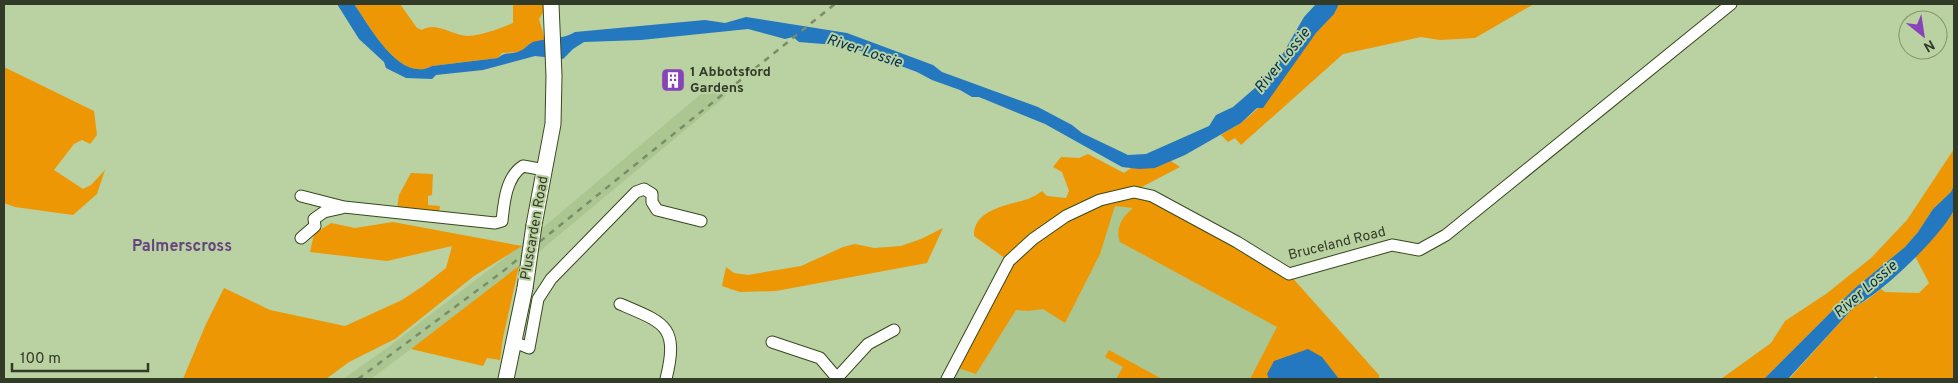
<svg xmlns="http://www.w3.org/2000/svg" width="1958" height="383" font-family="Overpass,sans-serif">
<rect width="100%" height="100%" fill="#bad1a1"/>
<path fill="#acc691" d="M 715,82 L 726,96 L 529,260 L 371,379 L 343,379 L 387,348 L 533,236 Z
M 1134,201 L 1375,379 L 947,379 L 1101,205 Z"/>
<path fill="#ee9704" d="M 354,4 L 400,4 L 417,28 L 422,30 C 437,21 452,36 468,36 C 483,35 499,29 513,23 L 513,4 L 548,4 L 539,19 L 545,40 L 531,43 L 519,52 L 502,53 L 498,58 L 432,66 C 400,84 369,25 354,4 Z
M 1339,4 L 1534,4 L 1475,38 L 1440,40 L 1421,37 L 1343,54 L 1241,145 L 1235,138 L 1228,142 L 1221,135 C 1227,131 1235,127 1241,123 C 1272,100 1292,64 1315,34 C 1324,24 1333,16 1339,4 Z
M 4,67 L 94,111 L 97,135 L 90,144 L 82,140 L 74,144 L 54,170 L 83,189 L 91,185 L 105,170 L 97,194 L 73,215 L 15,207 L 4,203 Z
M 1954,149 L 1954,185 L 1951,192 L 1933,209 L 1918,232 L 1905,247 L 1854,289 L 1764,379 L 1721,379 L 1771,343 L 1785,321 L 1826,294 L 1871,258 L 1907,220 Z
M 1088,154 L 1124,173 L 1131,168 L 1155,168 L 1171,161 L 1180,167 L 1134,191 L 1289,274 L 1379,375 L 1379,379 L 1250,379 L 1277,327 L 1120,242 C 1115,228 1122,217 1133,208 L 1115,206 L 1100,254 L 1065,323 L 1043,309 L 1028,311 L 1016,310 L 976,374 L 958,368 L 1009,261 L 974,236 C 973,209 1009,205 1028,199 C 1033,197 1038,194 1042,191 L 1047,196 L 1066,198 L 1069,191 L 1062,172 L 1053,167 L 1061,157 L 1079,158 Z
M 411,173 L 433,174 L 432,195 L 428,196 L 428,205 L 440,206 L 439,214 L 397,209 L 399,195 Z
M 1954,211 L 1954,379 L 1878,379 L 1876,376 L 1873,379 L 1789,379 L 1854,307 L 1867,300 L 1881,289 L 1885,292 L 1919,293 L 1929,283 L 1915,256 L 1937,233 Z
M 393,222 L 522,246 L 474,276 L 395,339 L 349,362 L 326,379 L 183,379 L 206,324 L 224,288 L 270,310 L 345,326 L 402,300 L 423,286 L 446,268 L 452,246 L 387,261 L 310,252 L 314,234 L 331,223 L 355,228 Z
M 943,228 L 927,263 L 776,291 L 740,292 L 722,286 L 726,267 L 734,273 L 748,275 L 801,266 L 843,247 L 855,244 L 874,248 L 901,246 L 921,239 Z
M 519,266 L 503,338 L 500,360 L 487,358 L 483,366 L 411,349 Z
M 1109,350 L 1162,379 L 1116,379 L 1123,367 L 1105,357 Z"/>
<path fill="#2378bf" d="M 337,4 L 354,4 C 369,25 400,84 432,66 L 498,58 C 505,51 512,55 520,51 C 525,49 528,44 533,42 C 546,38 565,39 575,32 L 705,20 L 725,23 L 746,17 L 847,33 L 933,65 L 942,72 L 1038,107 L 1072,125 L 1082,133 L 1128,155 L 1146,154 L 1209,126 L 1216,115 L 1233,107 L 1263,81 L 1278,62 L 1304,17 L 1316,4 L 1339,4 L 1334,14 L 1316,33 L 1263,108 L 1257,108 L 1241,123 L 1185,155 L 1155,168 L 1139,169 L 1122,167 L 1045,124 L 979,97 L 972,97 L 960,90 L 932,80 L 917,72 L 847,46 L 799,42 L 793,37 L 785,39 L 748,29 L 641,40 L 584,42 L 573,49 L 563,59 L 535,56 L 483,70 L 436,75 L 432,79 L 406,78 L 386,68 L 384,62 L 359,39 Z
M 1954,185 C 1954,193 1957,206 1953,212 C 1938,239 1882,293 1854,307 L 1788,379 L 1764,379 L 1854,289 L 1905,247 L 1918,232 L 1933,209 L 1951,192 Z
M 1308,349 L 1322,357 L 1339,379 L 1269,379 L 1267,374 L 1274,361 Z"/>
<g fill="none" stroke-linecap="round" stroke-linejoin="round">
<defs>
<path id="street" d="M 301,196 L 344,207 L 495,223 L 502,221 C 504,202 506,177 523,166 L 545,170
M 301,238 L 315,226 L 314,219 L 324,212 L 342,208
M 620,304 C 665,323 679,326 666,379
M 514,342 L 529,348 L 538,299 L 551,279 L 636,192 L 644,189 L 652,194 L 652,202 L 657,210 L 701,221
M 772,342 L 820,358 L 837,378
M 836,379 L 868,344 L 894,330
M 947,379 L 1009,261 L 1033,239 L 1066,216 L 1100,200 L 1134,192 L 1152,196 L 1237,242 L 1289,274 L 1392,245 L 1419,250 L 1446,235 L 1731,4"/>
<path id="secondary" d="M 534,225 L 553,124 L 554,76 L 551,4
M 506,379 L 525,288"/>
</defs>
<use href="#street" stroke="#374a1f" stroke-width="13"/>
<use href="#secondary" stroke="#374a1f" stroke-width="17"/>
<use href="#street" stroke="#fff" stroke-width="11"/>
<use href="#secondary" stroke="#fff" stroke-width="15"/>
<path stroke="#7b8c69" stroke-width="2.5" stroke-dasharray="6 6" stroke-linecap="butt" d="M 358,379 L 502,272 L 835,4"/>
<defs>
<path id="secondary-bridge" d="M 525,288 L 534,225"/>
</defs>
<use href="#secondary-bridge" stroke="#374a1f" stroke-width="17" stroke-linecap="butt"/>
<use href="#secondary-bridge" stroke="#fff" stroke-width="15"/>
</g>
<defs>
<symbol id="building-square" viewBox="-11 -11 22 22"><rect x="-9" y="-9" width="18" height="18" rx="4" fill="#8743b7" stroke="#bad1a1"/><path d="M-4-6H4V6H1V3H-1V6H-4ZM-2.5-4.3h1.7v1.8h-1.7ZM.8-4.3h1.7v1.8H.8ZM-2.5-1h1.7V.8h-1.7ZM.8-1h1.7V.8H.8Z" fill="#fff"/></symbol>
</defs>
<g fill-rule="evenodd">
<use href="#building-square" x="659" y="66" width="28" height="28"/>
</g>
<g text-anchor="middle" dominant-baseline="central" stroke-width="4" stroke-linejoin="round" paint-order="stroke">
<g font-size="14" font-weight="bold" fill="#323b27" stroke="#bad1a1" text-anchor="start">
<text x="690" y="72">1 Abbotsford<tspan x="690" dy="16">Gardens</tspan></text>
</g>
<g font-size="14" fill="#323b27" stroke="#bad1a1">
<text transform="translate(535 228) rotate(-80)">Pluscarden Road</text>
<text transform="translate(1337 244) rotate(-14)">Bruceland Road</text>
</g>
<g font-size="15" font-style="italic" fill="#012e52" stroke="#bad1a1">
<text transform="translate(864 52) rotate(18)">River Lossie</text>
<text transform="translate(1283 61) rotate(-51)">River Lossie</text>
<text transform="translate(1866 290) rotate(-41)">River Lossie</text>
</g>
<g font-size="16" font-weight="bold" fill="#64437e" stroke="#bad1a1">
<text x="182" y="247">Palmerscross</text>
</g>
</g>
<rect width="1958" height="383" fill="none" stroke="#323b27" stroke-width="10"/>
<g transform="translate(1923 35) rotate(150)"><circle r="24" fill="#bad1a1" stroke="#849570"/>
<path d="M0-4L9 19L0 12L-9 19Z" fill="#8743b7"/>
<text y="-8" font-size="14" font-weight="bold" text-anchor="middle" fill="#323b27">N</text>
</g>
<path d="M12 363v8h136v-8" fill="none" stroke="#323b27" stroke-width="2.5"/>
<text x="20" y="363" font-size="15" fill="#323b27" stroke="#bad1a1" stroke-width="4" paint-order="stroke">100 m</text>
</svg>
